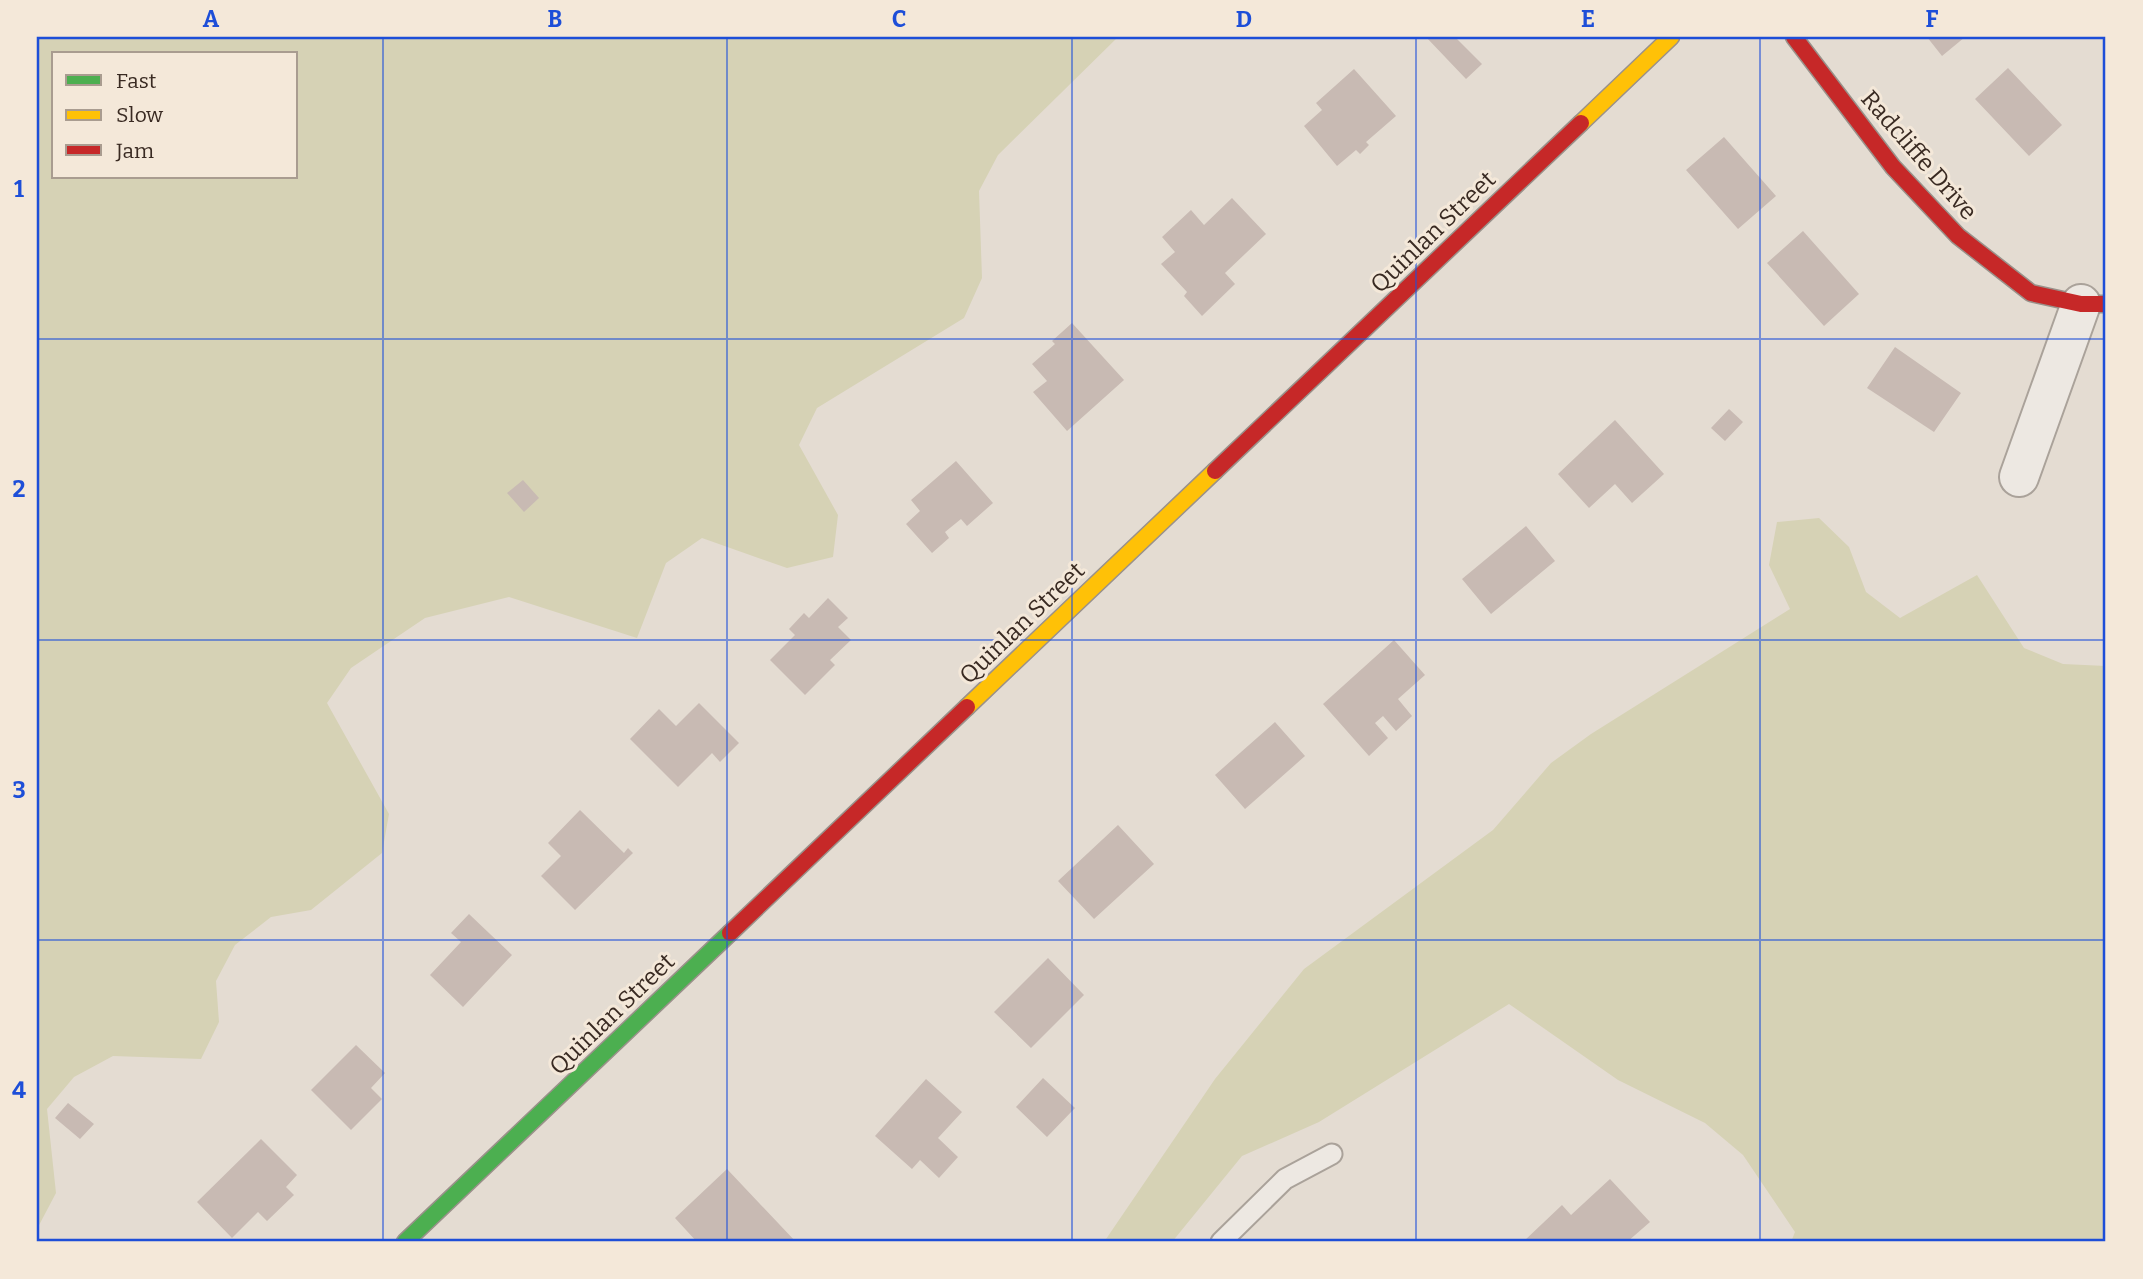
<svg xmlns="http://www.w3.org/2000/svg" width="2143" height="1279" font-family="Bitter,serif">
<rect width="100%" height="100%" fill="#e4dcd2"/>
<path fill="#d6d2b5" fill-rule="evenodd" d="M 37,37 L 1118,37 L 998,155 L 979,191 L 982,278 L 964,318 L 817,408 L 799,445 L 838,515 L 833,557 L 787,568 L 702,538 L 666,563 L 637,638 L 509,597 L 425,618 L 351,668 L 327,703 L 389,814 L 382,853 L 311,910 L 271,917 L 235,945 L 216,981 L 219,1022 L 201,1059 L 113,1056 L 74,1077 L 47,1109 L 56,1193 L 37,1229 ZM 54,54 L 296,54 L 296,177 L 54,177 Z
M 1819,518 L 1849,547 L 1866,592 L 1900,618 L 1977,575 L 2024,648 L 2063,664 L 2106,666 L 2106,1242 L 1791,1242 L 1795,1232 L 1743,1155 L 1705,1123 L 1618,1080 L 1509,1004 L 1319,1122 L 1242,1156 L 1172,1242 L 1104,1242 L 1215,1079 L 1304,969 L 1493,830 L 1551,763 L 1591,734 L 1790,609 L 1769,565 L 1777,522 Z"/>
<path fill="#c8bab3" d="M 1426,37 L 1455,37 L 1482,64 L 1466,79 Z
M 1927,37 L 1965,37 L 1942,56 Z
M 2008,68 L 2062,125 L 2029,156 L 1975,99 Z
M 1354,69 L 1396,116 L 1366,142 L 1369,145 L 1360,154 L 1356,150 L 1337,166 L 1304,126 L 1322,110 L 1316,103 Z
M 1724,137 L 1776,196 L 1738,229 L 1686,170 Z
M 1232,198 L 1266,234 L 1225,273 L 1235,284 L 1202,316 L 1184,296 L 1187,292 L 1161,264 L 1175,252 L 1162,237 L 1191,210 L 1204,225 Z
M 1803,231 L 1859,294 L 1824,326 L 1767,263 Z
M 1072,323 L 1124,380 L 1067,431 L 1033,392 L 1047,381 L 1032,364 L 1055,344 L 1052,341 Z
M 1895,347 L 1961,393 L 1934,432 L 1867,388 Z
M 1729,409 L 1743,422 L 1725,441 L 1711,428 Z
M 1615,420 L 1664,474 L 1632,503 L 1615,484 L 1589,508 L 1558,474 Z
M 956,461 L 993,503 L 967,526 L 961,519 L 945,532 L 949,538 L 932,553 L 906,524 L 920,511 L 911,500 Z
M 523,480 L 539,498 L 524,512 L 507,493 Z
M 1526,526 L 1555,561 L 1491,614 L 1462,579 Z
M 828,598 L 848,618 L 838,627 L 851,640 L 830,660 L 835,665 L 805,695 L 770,660 L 795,635 L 789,629 L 804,613 L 809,618 Z
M 1394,640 L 1425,675 L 1398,699 L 1412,716 L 1396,731 L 1383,716 L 1375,723 L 1388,738 L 1369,756 L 1323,704 Z
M 699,703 L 739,743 L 720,762 L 712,753 L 678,787 L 630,739 L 659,709 L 676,726 Z
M 1275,722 L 1305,756 L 1245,809 L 1215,775 Z
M 580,810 L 624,853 L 628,848 L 633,853 L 575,910 L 541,876 L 561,856 L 548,843 Z
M 1118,825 L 1154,864 L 1094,919 L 1058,881 Z
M 469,914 L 512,955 L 463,1007 L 430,975 L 461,942 L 451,933 Z
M 1048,958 L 1084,995 L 1031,1048 L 994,1012 Z
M 356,1045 L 385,1073 L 371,1088 L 382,1099 L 351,1130 L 311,1090 Z
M 1043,1078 L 1075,1108 L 1047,1137 L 1016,1107 Z
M 926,1079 L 962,1112 L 938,1138 L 958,1157 L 939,1178 L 920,1160 L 912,1169 L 875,1136 Z
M 68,1103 L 94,1124 L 80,1139 L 55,1118 Z
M 261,1139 L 297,1175 L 286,1187 L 294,1195 L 267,1221 L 258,1212 L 232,1238 L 197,1202 Z
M 727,1169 L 796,1242 L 735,1242 L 733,1240 L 730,1242 L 725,1240 L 723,1242 L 697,1242 L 675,1218 Z
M 1610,1179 L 1650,1222 L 1627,1242 L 1523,1242 L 1562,1205 L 1571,1215 Z"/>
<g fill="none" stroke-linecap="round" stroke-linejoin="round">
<defs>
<path id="lane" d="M 1221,1242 L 1285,1179 L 1332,1154"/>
<path id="street" d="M 2019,477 L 2081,304"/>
<path id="fast" d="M 405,1242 L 730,933"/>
<path id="slow" d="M 1581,123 L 1671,37
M 967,707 L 1215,471"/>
<path id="jam" d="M 1794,37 L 1893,167 L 1958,236 L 2031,293 L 2081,304 L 2106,304
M 1215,471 L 1581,123
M 730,933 L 967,707"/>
</defs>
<use href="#lane" stroke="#aaa29a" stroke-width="23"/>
<use href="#street" stroke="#aaa29a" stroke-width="42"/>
<use href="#fast" stroke="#9a918a" stroke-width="19"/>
<use href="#slow" stroke="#9a918a" stroke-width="19"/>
<use href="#jam" stroke="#9a918a" stroke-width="19"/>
<use href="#lane" stroke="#ede8e2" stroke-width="19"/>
<use href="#street" stroke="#ede8e2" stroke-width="38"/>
<use href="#fast" stroke="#4caf50" stroke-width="16"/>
<use href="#slow" stroke="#ffc107" stroke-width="16"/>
<use href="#jam" stroke="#c62828" stroke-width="16"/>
</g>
<path fill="none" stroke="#1d4ed8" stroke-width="2" stroke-opacity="0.55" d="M 383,37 L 383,1242M 727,37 L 727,1242M 1072,37 L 1072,1242M 1416,37 L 1416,1242M 1760,37 L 1760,1242M 37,339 L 2106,339M 37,640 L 2106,640M 37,940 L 2106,940"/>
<g text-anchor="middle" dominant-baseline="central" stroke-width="6" stroke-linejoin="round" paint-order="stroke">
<g font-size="24" fill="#392a22" stroke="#f4e8d9">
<text transform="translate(1919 155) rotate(49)">Radcliffe Drive</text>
<text transform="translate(1433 232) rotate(-44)">Quinlan Street</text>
<text transform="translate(1022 623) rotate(-44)">Quinlan Street</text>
<text transform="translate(612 1014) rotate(-44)">Quinlan Street</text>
</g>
</g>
<rect width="2143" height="1279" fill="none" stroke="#f4e8d9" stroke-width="77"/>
<rect x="52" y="52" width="245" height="126" fill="#f4e8d9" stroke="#a99c90" stroke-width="2"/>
<rect x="66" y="75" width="35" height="10" fill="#4caf50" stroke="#a99c90" stroke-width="2"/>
<text x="116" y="88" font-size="21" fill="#392a22">Fast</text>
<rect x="66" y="110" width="35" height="10" fill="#ffc107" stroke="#a99c90" stroke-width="2"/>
<text x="116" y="122" font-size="21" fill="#392a22">Slow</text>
<rect x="66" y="145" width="35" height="10" fill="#c62828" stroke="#a99c90" stroke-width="2"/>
<text x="116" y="158" font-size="21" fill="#392a22">Jam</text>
<rect x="38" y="38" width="2066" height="1202" fill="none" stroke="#1d4ed8" stroke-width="2.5"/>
<g font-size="23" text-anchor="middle" font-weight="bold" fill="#1d4ed8">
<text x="211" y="27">A</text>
<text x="555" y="27">B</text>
<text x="899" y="27">C</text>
<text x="1244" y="27">D</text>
<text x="1588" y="27">E</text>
<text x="1932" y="27">F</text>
<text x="19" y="197">1</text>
<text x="19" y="497">2</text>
<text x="19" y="798">3</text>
<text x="19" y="1098">4</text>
</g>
</svg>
